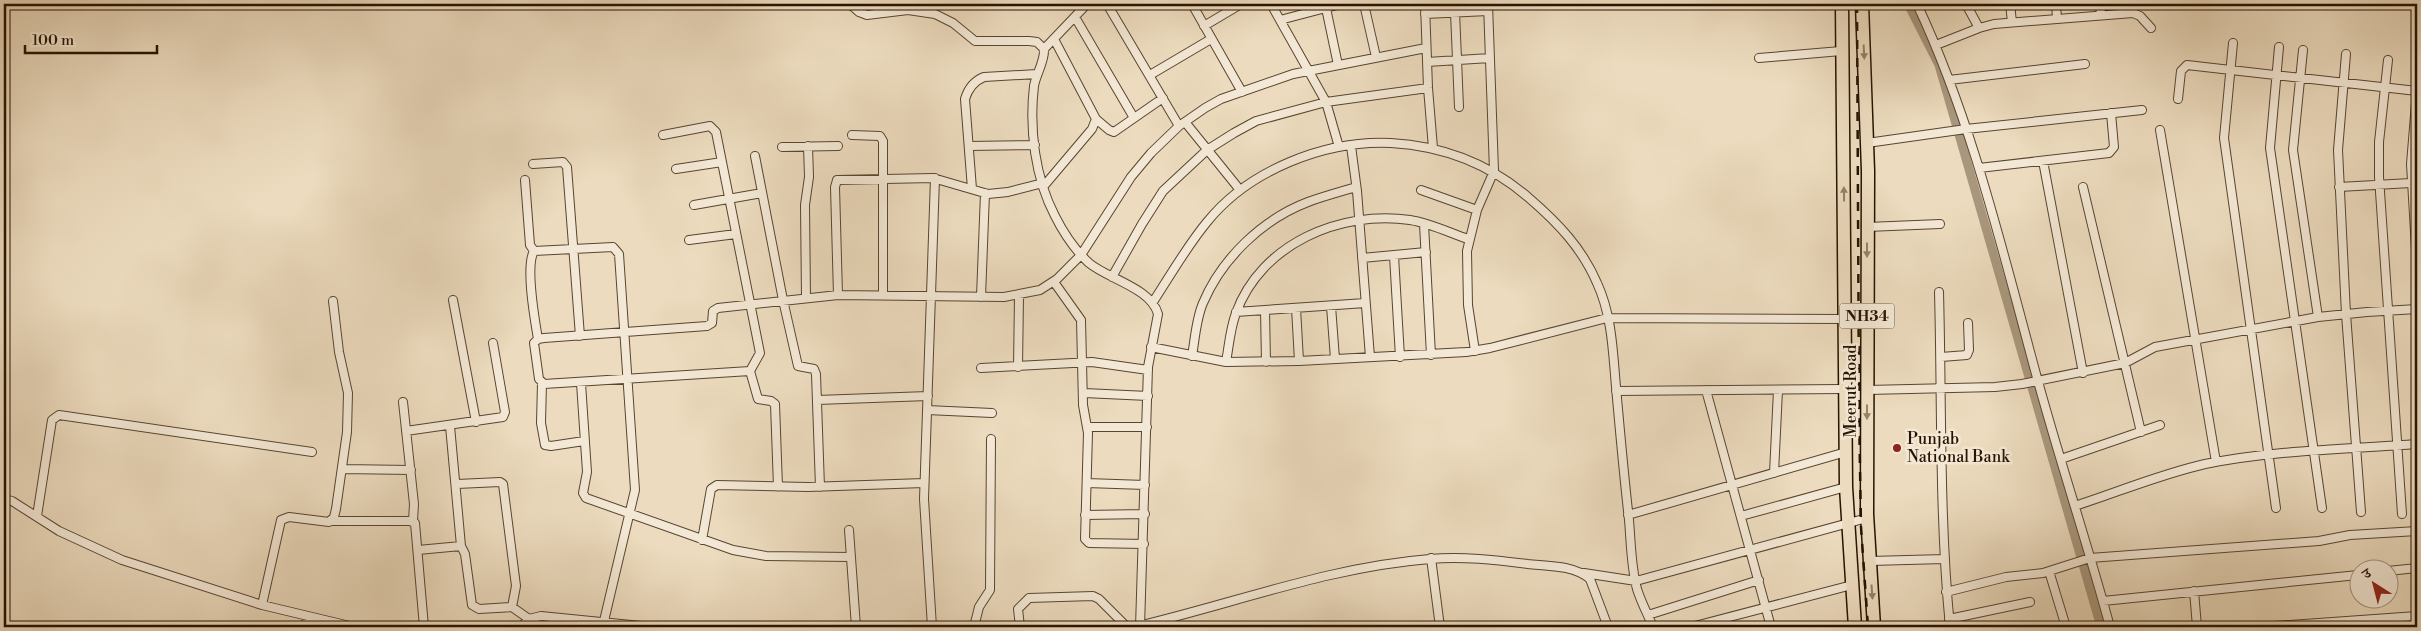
<svg xmlns="http://www.w3.org/2000/svg" width="2421" height="631" font-family="'Libre Bodoni','Noto Serif Devanagari',serif">
<rect width="100%" height="100%" fill="#ecdbbe"/>
<filter id="stains"><feTurbulence type="fractalNoise" baseFrequency=".004" numOctaves="4"/><feColorMatrix values="0 0 0 0 .2 0 0 0 0 .09 0 0 0 0 .02 0 0 0 .5 -.17"/></filter>
<radialGradient id="worn" r=".72"><stop offset=".6" stop-color="#630" stop-opacity="0"/><stop offset="1" stop-color="#630" stop-opacity=".3"/></radialGradient>
<g fill="none" stroke-linecap="round" stroke-linejoin="round">
<path stroke="#a9977d" stroke-width="9" d="M 1908,4 L 1939,65 L 2101,627"/>
<defs>
<path id="minor" d="M 850,4 L 859,12 L 867,15 L 908,10 L 935,14 L 953,23 L 975,41 L 1029,41 L 1037,42 L 1044,49 C 1045,61 1036,74 1034,86 C 1029,129 1035,178 1055,216 C 1063,232 1076,251 1089,263 C 1108,279 1151,288 1158,314 L 1148,367 L 1140,627
M 1107,4 L 1179,126
M 1192,4 L 1242,92
M 1271,4 L 1326,102 L 1339,147
M 1364,4 L 1376,57
M 1425,4 L 1428,88 L 1433,148
M 1917,4 C 1972,121 2002,249 2036,374 C 2059,459 2087,542 2110,627
M 1966,4 L 1979,28
M 2010,4 L 2012,22
M 2056,4 L 2057,19
M 2100,4 L 2101,15
M 1326,8 L 1338,65
M 1455,12 L 1459,107
M 1425,14 L 1488,11
M 1075,17 L 1134,118
M 1280,20 L 1341,4
M 1204,26 L 1241,4
M 2233,43 L 2224,138 L 2276,508
M 1936,45 L 1979,28 L 1994,24 L 2133,13 L 2140,16 L 2151,28
M 2279,47 L 2270,148 L 2322,508
M 1044,49 L 1087,4
M 2303,50 L 2293,150 L 2318,317
M 2346,54 L 2338,150 L 2346,314 L 2361,512
M 1759,58 L 1841,51
M 2388,60 L 2379,142 L 2379,177 L 2402,514
M 1427,62 L 1490,58
M 1150,75 L 1211,39
M 1949,80 L 2085,64
M 2417,91 L 2411,164 L 2417,266
M 2178,99 L 2181,71 L 2187,65 L 2417,91
M 1096,119 L 1109,130 L 1114,132 L 1163,98
M 1185,122 L 1240,190
M 2160,130 L 2216,462
M 663,135 L 710,126 L 716,132 L 760,353 L 750,371
M 852,135 L 880,136 L 883,141 L 883,295
M 1867,143 L 1966,129 L 2142,110
M 969,146 L 1035,145
M 1351,146 L 1357,191 L 1370,357
M 782,147 L 838,146
M 755,156 L 783,300 L 798,366 L 814,369 L 816,374 L 820,487
M 2043,161 L 2083,373
M 533,164 L 563,162 L 567,167 L 580,336
M 1979,168 L 2109,153 L 2114,147 L 2111,113
M 676,169 L 722,162
M 525,180 L 530,245 L 534,251 L 613,247 L 619,254 L 635,490 L 604,621
M 1043,187 L 1092,129 L 1096,119 L 1054,39
M 2083,187 L 2141,432
M 2339,187 L 2411,183
M 972,189 L 965,99 C 968,89 974,81 984,77 L 1037,74
M 1421,190 L 1477,210
M 694,205 L 762,193
M 1424,224 L 1431,355
M 1867,227 L 1940,224
M 689,240 L 736,234
M 534,251 C 525,266 535,321 538,339
M 1394,256 L 1400,357
M 1362,258 L 1426,252
M 1112,277 L 1142,224 L 1163,191 L 1207,150 L 1234,133 L 1256,121 L 1326,102 L 1428,88
M 1054,282 L 1081,320 L 1083,405 L 1088,433 L 1085,539 L 1089,543 L 1144,544
M 1939,292 C 1942,403 1939,516 1950,627
M 838,295 L 835,187 L 837,180 L 933,178 L 988,194 L 1008,192 L 1043,183
M 806,297 L 805,205 L 809,177 L 808,146
M 981,297 L 985,193
M 453,300 L 476,422
M 1153,302 C 1170,276 1187,246 1207,222 C 1249,170 1325,140 1391,143 C 1443,146 1490,164 1529,198 C 1558,223 1582,248 1597,283 C 1612,315 1613,353 1616,387 C 1620,432 1624,476 1629,520 C 1631,543 1631,567 1637,589 C 1641,602 1648,615 1653,627
M 1331,306 L 1335,359
M 1296,308 L 1299,361
M 1265,310 L 1266,362
M 1236,312 L 1365,303
M 1151,347 L 1226,362 L 1299,361 L 1466,352 L 1490,348 L 1607,318 L 1844,319
M 1475,351 L 1468,305 L 1467,251 L 1477,210 L 1494,171 L 1488,4
M 1192,356 C 1195,339 1196,319 1203,303 C 1222,258 1263,219 1308,202 C 1324,196 1340,192 1356,187
M 1941,357 L 1967,355 L 1969,350 L 1968,323
M 1226,362 C 1229,346 1230,329 1236,313 C 1261,244 1340,210 1410,220 C 1430,223 1450,233 1468,239
M 1018,367 L 1019,296
M 981,368 L 1092,362 L 1148,370
M 542,383 L 541,423 L 545,445 L 551,446 L 584,441
M 581,383 L 587,472 L 583,493 L 586,498 L 733,550 L 766,556 L 851,557
M 1706,390 L 1771,627
M 1867,390 L 1995,387 L 2022,384 L 2125,363 L 2155,347 L 2318,317 L 2367,312 L 2417,309
M 1616,391 L 1844,389
M 1084,393 L 1148,396
M 817,400 L 928,396
M 403,402 L 414,504 L 413,521
M 927,410 L 992,413
M 450,426 L 461,546
M 1087,427 L 1147,427
M 406,431 L 503,417 L 505,412 L 493,343
M 2061,459 L 2160,425
M 342,469 L 411,470
M 1774,473 L 1778,390
M 1087,483 L 1145,485
M 457,484 L 500,482 L 503,484 L 516,586 L 512,607
M 778,487 L 775,404 L 771,401 L 758,399 L 750,371 L 544,384 L 539,379 L 534,343 L 538,339 L 544,338 L 707,326 L 712,323 L 713,311 L 718,308 L 838,295 L 1004,297 L 1040,290 L 1057,279 L 1081,255 L 1131,177 L 1151,153 L 1179,126 L 1205,108 L 1221,99 L 1293,74 L 1426,48
M 4,499 L 12,501 L 59,531 L 122,560 L 262,605 L 354,627
M 2075,506 C 2118,492 2161,474 2205,464 C 2274,450 2347,449 2417,444
M 1085,515 L 1145,514
M 1628,515 L 1846,452
M 37,516 L 52,420 L 59,415 L 312,452
M 1741,516 L 1846,487
M 332,521 L 410,521 L 415,523 L 424,627
M 849,530 L 856,627
M 702,540 L 711,489 L 717,485 L 808,487 L 924,483
M 418,550 L 461,546 L 465,554 L 472,605 L 479,609 L 512,607 L 529,619
M 1431,558 L 1440,627
M 1870,561 L 1945,559
M 2049,571 L 2066,627
M 2388,571 L 2417,568
M 1584,573 L 1636,581 L 1867,518
M 2194,591 L 2197,627
M 1946,592 L 2006,577 L 2043,573 L 2090,558 L 2319,541 L 2350,535 L 2417,531
M 2103,601 L 2358,575
M 262,605 L 281,520 L 289,517 L 329,522 L 334,517 L 336,509 L 347,432 L 348,393 L 339,352 L 333,301
M 1648,615 L 1759,580
M 1949,619 L 2030,602
M 304,627 L 309,617
M 521,627 L 529,619 L 541,616 L 651,627
M 932,627 L 924,499 L 935,178
M 974,627 L 979,607 L 990,590 L 991,439
M 1020,627 L 1018,609 L 1029,598 L 1093,596 L 1099,599 L 1127,627
M 1134,627 C 1233,604 1328,567 1430,559 C 1462,556 1496,560 1528,564 C 1548,566 1574,565 1590,579 L 1608,627
M 1691,627 L 1852,585
M 2141,627 L 2152,627
M 2260,627 L 2417,616"/>
<path id="trunk" d="M 1842,4 L 1846,487 L 1855,627
M 1862,4 L 1868,171 L 1867,514 L 1874,627"/>
</defs>
<use href="#minor" stroke="#584530" stroke-width="10"/>
<use href="#trunk" stroke="#271300" stroke-width="15"/>
<use href="#minor" stroke="#f3e8d5" stroke-width="8"/>
<use href="#trunk" stroke="#ecdbbe" stroke-width="12"/>
<path stroke="#271300" stroke-width="2.5" stroke-dasharray="9 9" stroke-linecap="butt" d="M 1857,4 L 1859,408 L 1861,527 L 1868,627"/>
</g>
<defs><path id="oneway-solid" d="M-6-.8H1V-3.2L6.5 0L1 3.2V.8H-6Z" transform="scale(1.25)"/></defs>
<g fill="#938168">
<use href="#oneway-solid" transform="translate(1864 52) rotate(87)"/>
<use href="#oneway-solid" transform="translate(1844 194) rotate(-91)"/>
<use href="#oneway-solid" transform="translate(1867 250) rotate(90)"/>
<use href="#oneway-solid" transform="translate(1867 412) rotate(90)"/>
<use href="#oneway-solid" transform="translate(1872 592) rotate(86)"/>
</g>
<circle fill="#8f2418" stroke="#f3e8d5" stroke-width="2" cx="1897" cy="448" r="5"/>
<g text-anchor="middle" dominant-baseline="central" stroke-width="5" stroke-linejoin="round" paint-order="stroke">
<rect fill="#f3e8d5" stroke="#645340" stroke-width="1" x="1839.5" y="303.5" width="55" height="25" rx="4"/>
<g font-size="15" font-weight="bold" fill="#271300">
<text x="1867" y="316">NH34</text>
</g>
<g font-size="16" fill="#271300" stroke="#f3e8d5">
<text transform="translate(1851 391) rotate(-90)">Meerut Road</text>
</g>
<g font-size="16" fill="#271300" stroke="#f3e8d5" text-anchor="start">
<text x="1907" y="439">Punjab<tspan x="1907" dy="18">National Bank</tspan></text>
</g>
</g>
<rect width="2421" height="631" fill="none" stroke="#ecdbbe" stroke-width="20"/>
<rect x="5" y="5" width="2411" height="621" fill="none" stroke="#271300" stroke-width="2.5"/>
<rect x="10" y="10" width="2401" height="611" fill="none" stroke="#271300"/>
<g transform="translate(2374 584) rotate(324)"><circle r="24" fill="#f3e8d5" stroke="#a19380"/>
<path d="M0-4L9 19L0 12L-9 19Z" fill="#8f2418"/>
<text y="-8" font-size="14" font-weight="bold" text-anchor="middle" fill="#271300">उ</text>
</g>
<path d="M25 45v8h132v-8" fill="none" stroke="#271300" stroke-width="2.5"/>
<text x="32" y="45" font-size="15" fill="#271300" stroke="#f3e8d5" stroke-width="4" paint-order="stroke">100 m</text>
<rect width="100%" height="100%" filter="url(#stains)"/>
<rect width="100%" height="100%" fill="url(#worn)"/>
</svg>
